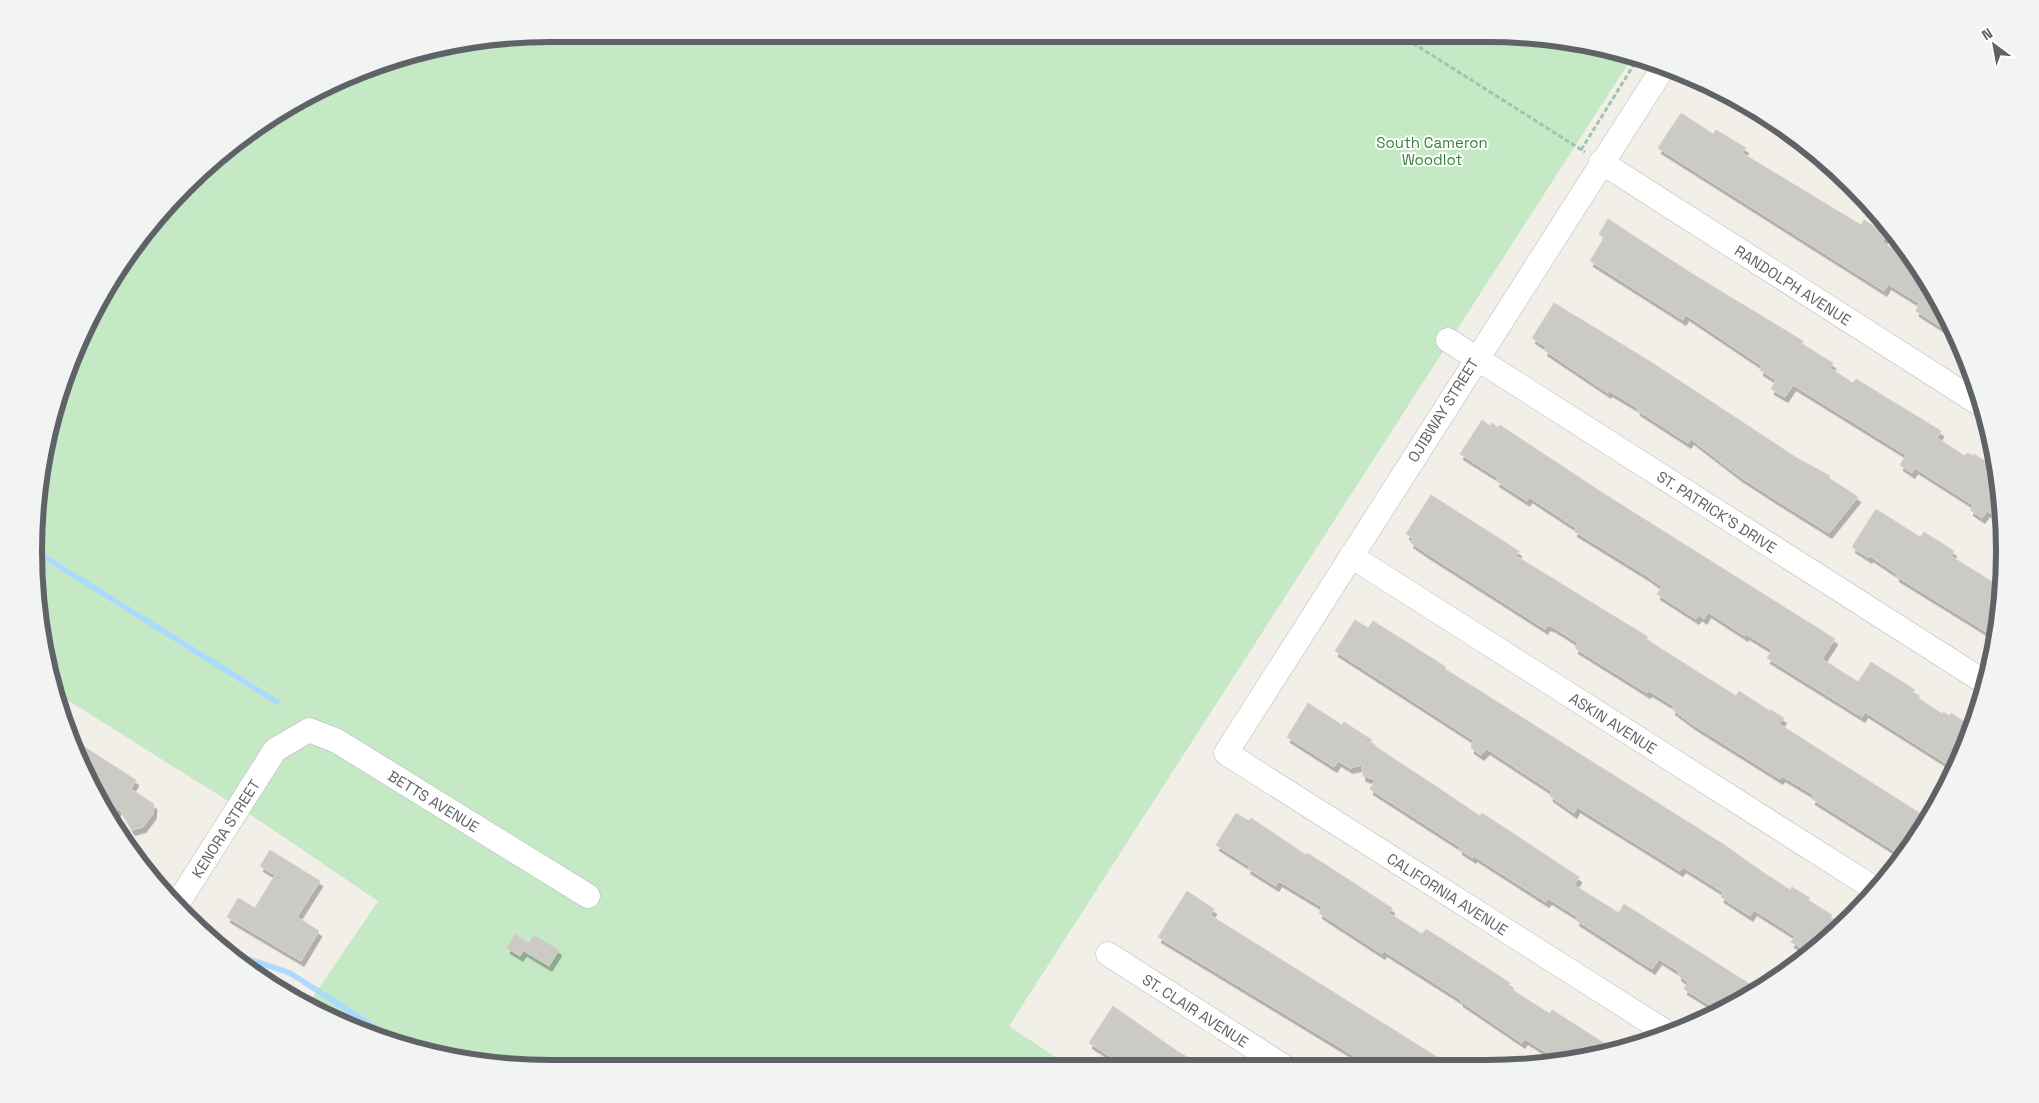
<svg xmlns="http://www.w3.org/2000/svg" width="2039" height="1103" font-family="'Space Grotesk',sans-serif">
<defs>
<filter id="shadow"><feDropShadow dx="3" dy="5.5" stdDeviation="0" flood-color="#0004"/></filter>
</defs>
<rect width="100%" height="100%" fill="#f1efe8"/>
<path fill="#c5e8c5" d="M 552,34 L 1521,35 L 1622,51 L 1633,56 L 1009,1026 L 1069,1066 L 518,1068 L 417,1052 L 307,1006 L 378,901 L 257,819 L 53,691 L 35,586 L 35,517 L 51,418 L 73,353 L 121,264 L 162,210 L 236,141 L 293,103 L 385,61 L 451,44 Z"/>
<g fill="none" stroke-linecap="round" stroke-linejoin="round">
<path stroke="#aadaff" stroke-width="5.5" d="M 35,551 L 277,702
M 224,951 L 290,973 L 404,1046"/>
</g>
<path fill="#cccac5" stroke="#d6d1c6" filter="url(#shadow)" d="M 1681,113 L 1713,134 L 1716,130 L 1746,148 L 1742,153 L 1861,225 L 1864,220 L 1887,234 L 1882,242 L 1914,262 L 1952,322 L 1957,337 L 1916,311 L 1919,303 L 1888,284 L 1884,291 L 1658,148 Z
M 1608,219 L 1694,275 L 1803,341 L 1802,344 L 1833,363 L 1830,368 L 1853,383 L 1856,379 L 1941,431 L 1937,438 L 1965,456 L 1967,453 L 1973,456 L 1974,454 L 1996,468 L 2004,522 L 1987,511 L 1982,518 L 1970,510 L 1973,505 L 1915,468 L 1912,473 L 1900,465 L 1906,455 L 1793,385 L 1785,397 L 1771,389 L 1776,380 L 1760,370 L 1762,366 L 1686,315 L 1683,320 L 1590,261 L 1604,238 L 1599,234 Z
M 1554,303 L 1651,362 L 1797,458 L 1830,476 L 1829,478 L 1858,497 L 1829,533 L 1773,498 L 1739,476 L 1691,439 L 1688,443 L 1637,410 L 1638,408 L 1609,391 L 1608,393 L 1544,350 L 1546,347 L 1532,338 Z
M 1482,420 L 1490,426 L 1492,423 L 1498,428 L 1500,425 L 1598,490 L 1835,639 L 1822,659 L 1858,682 L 1871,662 L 1915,690 L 1913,692 L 1920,696 L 1918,698 L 1942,714 L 1943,712 L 1950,716 L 1951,713 L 1973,728 L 1955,769 L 1865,712 L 1862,717 L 1767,658 L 1772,650 L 1746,634 L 1745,636 L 1708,612 L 1704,619 L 1699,615 L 1696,619 L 1657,594 L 1662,587 L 1647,576 L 1574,531 L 1576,528 L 1529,497 L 1527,501 L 1496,481 L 1498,478 L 1460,454 Z
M 1431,495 L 1519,551 L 1516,556 L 1648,637 L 1646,639 L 1682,662 L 1736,696 L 1739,691 L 1770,711 L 1771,710 L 1784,718 L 1779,724 L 1929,819 L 1901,855 L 1812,799 L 1814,795 L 1782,776 L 1780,779 L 1692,724 L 1672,709 L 1674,706 L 1649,691 L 1647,693 L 1575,648 L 1578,643 L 1553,627 L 1547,625 L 1545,629 L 1426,553 L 1410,542 L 1413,538 L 1406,534 Z
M 1876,509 L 1920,537 L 1924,532 L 1954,551 L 1951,556 L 2002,588 L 2001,619 L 1993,636 L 1896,576 L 1897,574 L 1870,556 L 1869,558 L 1852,547 Z
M 1355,620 L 1368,628 L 1373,621 L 1446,667 L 1445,669 L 1726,846 L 1761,871 L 1790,890 L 1792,887 L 1810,898 L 1808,900 L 1832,915 L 1830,918 L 1834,921 L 1832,924 L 1840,929 L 1810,954 L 1791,942 L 1795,936 L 1754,910 L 1750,916 L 1721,897 L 1723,892 L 1683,867 L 1680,871 L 1577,807 L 1574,813 L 1550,796 L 1551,791 L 1487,749 L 1481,755 L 1471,748 L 1473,740 L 1335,651 Z
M 1308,703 L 1342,725 L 1344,722 L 1372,740 L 1370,743 L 1440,789 L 1480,816 L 1482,813 L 1579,877 L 1574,885 L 1619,913 L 1624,904 L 1759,990 L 1718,1010 L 1684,989 L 1688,982 L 1679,976 L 1678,971 L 1659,959 L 1652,969 L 1576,920 L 1578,917 L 1549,899 L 1546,902 L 1474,856 L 1473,858 L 1459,849 L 1460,847 L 1370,789 L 1375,780 L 1363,776 L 1362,765 L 1350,768 L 1338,761 L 1334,767 L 1287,737 Z
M 69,737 L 136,780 L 131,789 L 154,804 L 153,814 L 143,827 L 132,830 L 119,808 L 111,820 L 73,750 Z
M 1236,813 L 1249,821 L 1251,818 L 1306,855 L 1307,853 L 1323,863 L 1392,908 L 1389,913 L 1422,934 L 1426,929 L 1476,961 L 1510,983 L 1508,987 L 1550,1014 L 1552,1010 L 1604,1043 L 1596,1055 L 1563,1063 L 1525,1039 L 1522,1043 L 1460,1001 L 1461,1000 L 1384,951 L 1382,954 L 1319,913 L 1322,907 L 1279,881 L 1276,886 L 1247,868 L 1249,866 L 1216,845 Z
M 270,850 L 320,881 L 297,917 L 319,931 L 301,961 L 227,917 L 238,898 L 255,908 L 275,875 L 260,866 Z
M 1187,891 L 1214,909 L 1210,915 L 1450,1065 L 1369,1065 L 1158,937 Z
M 515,934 L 529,943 L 534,935 L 559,950 L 549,966 L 524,951 L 526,947 L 520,956 L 507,948 Z
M 1113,1006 L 1177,1051 L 1203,1066 L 1125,1066 L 1089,1043 Z"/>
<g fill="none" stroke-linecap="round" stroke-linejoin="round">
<defs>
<g id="minor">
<path id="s1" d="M 1663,68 L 1226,753 L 1669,1034"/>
<path id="s2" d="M 1601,162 L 1983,406"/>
<path id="s3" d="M 1448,340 L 1986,683"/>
<path id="s4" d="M 1351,556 L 1875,889"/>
<path id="s5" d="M 176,906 L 275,750 L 309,730 L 337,741 L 588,896"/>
<path id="s6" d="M 1108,954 L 1283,1066"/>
</g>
</defs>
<use href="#minor" stroke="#b5b8bc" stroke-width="25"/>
<path stroke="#9cc7a9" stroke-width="3" stroke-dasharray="5 2.5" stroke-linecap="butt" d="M 1400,35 L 1585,152
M 1581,150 L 1638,58"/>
<use href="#minor" stroke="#fff" stroke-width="24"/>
</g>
<g text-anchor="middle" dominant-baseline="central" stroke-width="4" stroke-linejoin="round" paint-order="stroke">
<g font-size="15" fill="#348238" stroke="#fff">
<text x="1432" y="142">South Cameron<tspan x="1432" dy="17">Woodlot</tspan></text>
</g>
<g font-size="15" fill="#5f6368" stroke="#fff">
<text stroke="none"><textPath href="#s2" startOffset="228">RANDOLPH AVENUE</textPath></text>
<text transform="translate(1443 410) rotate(-58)">OJIBWAY STREET</text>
<text stroke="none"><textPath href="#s3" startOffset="319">ST. PATRICK'S DRIVE</textPath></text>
<text stroke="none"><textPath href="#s4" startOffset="311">ASKIN AVENUE</textPath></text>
<text stroke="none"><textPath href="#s5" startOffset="368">BETTS AVENUE</textPath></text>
<text stroke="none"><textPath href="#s5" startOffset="92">KENORA STREET</textPath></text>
<text stroke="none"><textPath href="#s1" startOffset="1075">CALIFORNIA AVENUE</textPath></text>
<text stroke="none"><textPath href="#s6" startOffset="104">ST. CLAIR AVENUE</textPath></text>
</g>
</g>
<path d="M0 0H2039V1103H0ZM551 42H1487A509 509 0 0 1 1996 551V551A509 509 0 0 1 1487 1060H551A509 509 0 0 1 42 551V551A509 509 0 0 1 551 42Z" fill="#f2f3f3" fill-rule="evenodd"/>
<path fill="none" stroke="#5f6368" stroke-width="6" d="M551 42H1487A509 509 0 0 1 1996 551V551A509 509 0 0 1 1487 1060H551A509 509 0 0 1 42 551V551A509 509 0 0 1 551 42Z"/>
<g transform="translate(1994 45) rotate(328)" stroke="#ffffff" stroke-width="4" paint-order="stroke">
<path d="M0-4L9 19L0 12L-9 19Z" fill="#5f6368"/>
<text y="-8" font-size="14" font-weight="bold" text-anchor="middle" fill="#5f6368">N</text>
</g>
</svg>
